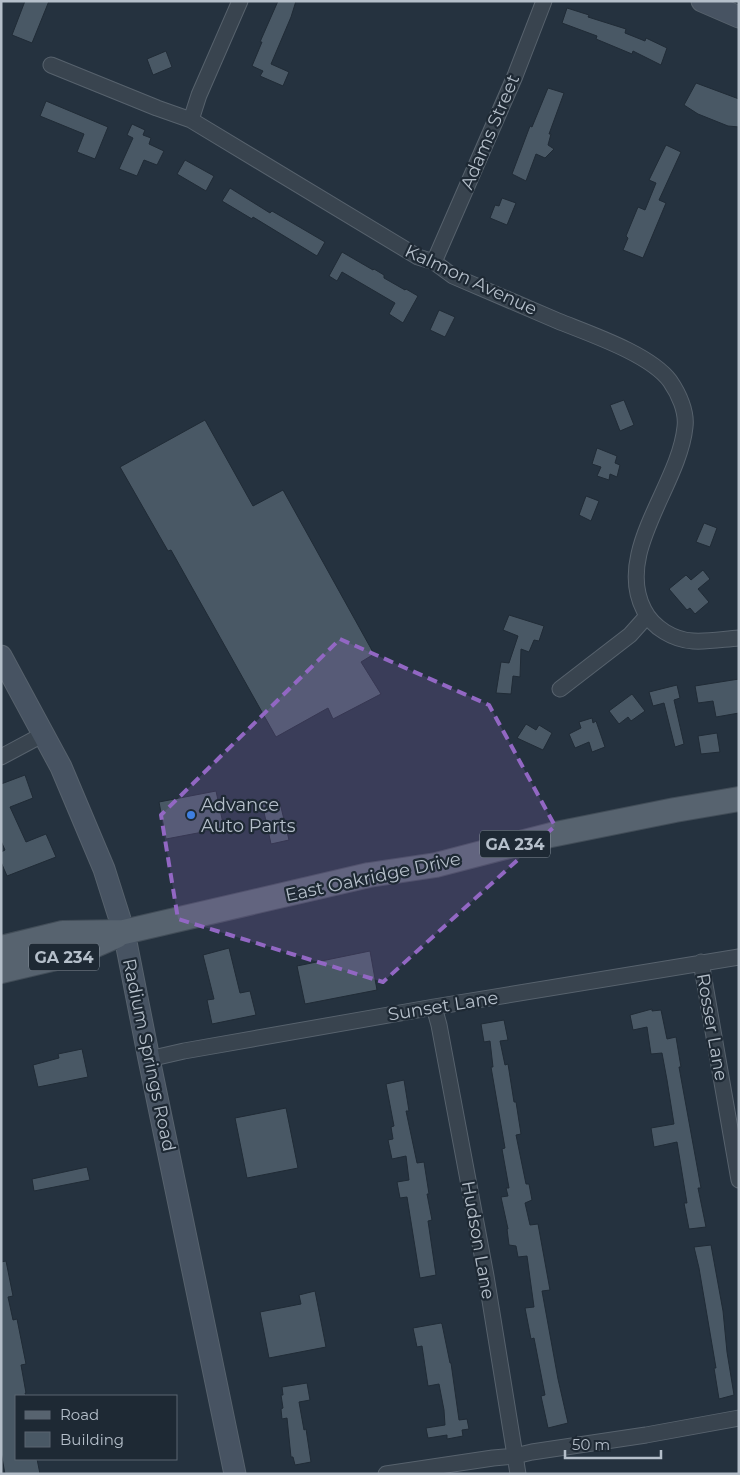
<svg xmlns="http://www.w3.org/2000/svg" width="740" height="1475" font-family="Montserrat,sans-serif">
<rect width="100%" height="100%" fill="#25323f"/>
<path fill="#495865" stroke="#202b36" d="M 25,1 L 49,1 L 32,43 L 12,35 Z
M 278,1 L 296,1 L 291,17 L 271,64 L 289,72 L 283,86 L 260,76 L 263,71 L 252,66 L 262,42 L 260,42 Z
M 567,8 L 589,15 L 588,17 L 626,29 L 625,33 L 645,41 L 646,38 L 667,48 L 661,65 L 633,51 L 632,54 L 596,39 L 597,36 L 562,23 Z
M 166,51 L 172,67 L 153,75 L 147,59 Z
M 696,83 L 739,99 L 739,127 L 728,126 L 698,114 L 684,105 Z
M 548,88 L 564,93 L 549,134 L 551,134 L 548,145 L 554,149 L 545,158 L 536,154 L 526,181 L 512,174 L 530,126 L 532,127 Z
M 46,101 L 108,127 L 95,159 L 77,152 L 84,134 L 40,116 Z
M 132,124 L 145,130 L 143,135 L 151,138 L 149,144 L 164,151 L 157,165 L 144,160 L 137,176 L 119,169 L 133,138 L 127,135 Z
M 666,145 L 681,152 L 659,200 L 666,203 L 643,258 L 623,250 L 628,238 L 626,236 L 638,207 L 645,210 L 656,183 L 649,180 Z
M 185,160 L 214,176 L 206,191 L 177,174 Z
M 230,188 L 270,213 L 272,211 L 325,242 L 317,256 L 253,217 L 252,219 L 222,201 Z
M 502,198 L 516,203 L 507,225 L 490,218 L 495,205 L 499,206 Z
M 342,252 L 373,270 L 374,269 L 384,275 L 384,278 L 405,290 L 406,289 L 418,296 L 403,323 L 389,314 L 395,303 L 342,272 L 337,281 L 329,276 Z
M 439,310 L 455,317 L 445,337 L 430,330 Z
M 624,400 L 634,425 L 620,431 L 610,405 Z
M 205,420 L 253,506 L 283,490 L 374,654 L 361,662 L 381,694 L 333,719 L 328,708 L 276,737 L 171,550 L 168,551 L 120,467 Z
M 597,448 L 617,456 L 615,463 L 620,465 L 617,477 L 610,474 L 609,480 L 597,476 L 601,467 L 592,464 Z
M 586,496 L 599,501 L 591,521 L 579,515 Z
M 704,523 L 717,528 L 710,547 L 696,542 Z
M 703,570 L 710,579 L 698,589 L 709,602 L 695,614 L 690,608 L 687,610 L 669,589 L 686,575 L 691,580 Z
M 509,615 L 544,626 L 539,641 L 534,640 L 529,652 L 521,649 L 520,677 L 513,676 L 511,694 L 496,693 L 501,662 L 509,663 L 518,636 L 503,630 Z
M 739,679 L 739,713 L 716,717 L 713,701 L 698,703 L 695,686 Z
M 677,685 L 680,698 L 674,700 L 684,744 L 675,747 L 664,703 L 653,706 L 649,692 Z
M 632,694 L 645,711 L 631,721 L 628,717 L 619,724 L 609,711 Z
M 592,718 L 593,723 L 596,721 L 605,747 L 592,752 L 589,742 L 575,748 L 569,734 L 581,728 L 579,722 Z
M 526,724 L 536,730 L 539,725 L 552,733 L 543,750 L 517,738 Z
M 717,733 L 720,752 L 701,754 L 698,736 Z
M 25,775 L 33,798 L 10,807 L 26,842 L 46,834 L 56,857 L 7,876 L 1,862 L 1,852 L 5,850 L 1,841 L 1,784 Z
M 216,791 L 224,828 L 166,839 L 159,802 Z
M 279,799 L 289,840 L 271,844 L 262,803 Z
M 229,948 L 240,993 L 250,991 L 256,1015 L 212,1024 L 207,1000 L 214,999 L 203,955 Z
M 370,951 L 377,990 L 305,1004 L 297,966 Z
M 652,1009 L 652,1011 L 661,1010 L 667,1039 L 676,1037 L 681,1067 L 679,1067 L 701,1188 L 698,1188 L 706,1227 L 689,1229 L 684,1203 L 687,1203 L 677,1142 L 654,1147 L 651,1128 L 674,1124 L 667,1080 L 662,1053 L 651,1054 L 647,1027 L 633,1030 L 630,1015 Z
M 504,1020 L 508,1040 L 500,1041 L 505,1065 L 508,1064 L 514,1102 L 516,1102 L 521,1134 L 516,1135 L 526,1184 L 529,1184 L 532,1200 L 525,1203 L 530,1225 L 538,1224 L 550,1290 L 542,1291 L 558,1379 L 568,1423 L 548,1428 L 541,1396 L 545,1395 L 534,1338 L 531,1339 L 525,1308 L 534,1307 L 527,1256 L 518,1257 L 516,1246 L 509,1245 L 507,1229 L 508,1229 L 501,1197 L 508,1196 L 506,1188 L 509,1188 L 502,1149 L 505,1148 L 491,1067 L 493,1067 L 490,1041 L 484,1042 L 481,1024 Z
M 82,1049 L 88,1077 L 38,1087 L 33,1065 L 59,1058 L 58,1054 Z
M 404,1080 L 409,1111 L 406,1111 L 417,1163 L 424,1162 L 429,1194 L 427,1194 L 432,1220 L 428,1221 L 436,1275 L 420,1278 L 407,1197 L 400,1198 L 397,1182 L 409,1180 L 406,1156 L 392,1159 L 388,1140 L 393,1139 L 391,1127 L 394,1126 L 386,1084 Z
M 286,1108 L 298,1168 L 247,1178 L 235,1118 Z
M 87,1167 L 90,1180 L 34,1191 L 32,1179 Z
M 711,1245 L 723,1311 L 727,1352 L 734,1395 L 719,1399 L 714,1368 L 716,1368 L 699,1268 L 694,1247 Z
M 6,1261 L 13,1296 L 8,1297 L 13,1320 L 17,1319 L 26,1364 L 21,1365 L 26,1393 L 25,1393 L 26,1396 L 16,1396 L 16,1459 L 37,1459 L 40,1474 L 5,1474 L 1,1452 L 1,1262 Z
M 315,1291 L 326,1347 L 269,1358 L 260,1312 L 301,1304 L 299,1295 Z
M 441,1323 L 442,1324 L 450,1363 L 451,1363 L 459,1420 L 467,1419 L 469,1429 L 462,1430 L 463,1436 L 447,1439 L 447,1435 L 428,1438 L 426,1428 L 445,1425 L 444,1410 L 439,1384 L 428,1386 L 422,1346 L 417,1347 L 413,1328 Z
M 307,1383 L 310,1400 L 299,1402 L 304,1430 L 306,1429 L 311,1462 L 295,1465 L 293,1457 L 291,1457 L 287,1418 L 282,1419 L 281,1409 L 283,1408 L 281,1395 L 283,1395 L 282,1387 Z"/>
<g fill="none" stroke-linecap="round" stroke-linejoin="round">
<defs>
<path id="street" d="M 51,65 L 157,108 L 191,120 L 418,257 L 434,262 L 453,276 C 488,291 523,306 558,321 C 590,334 650,354 670,381 C 679,394 687,412 685,427 C 679,486 614,552 644,610 C 653,628 674,640 693,641 C 708,642 724,639 739,638
M 191,120 L 199,95 L 240,1
M 434,262 L 515,76 L 544,1
M 560,689 L 630,635 L 647,616
M 1,757 L 44,734
M 701,962 L 739,1180
M 434,1007 L 439,1025 L 486,1276 L 518,1474
M 149,1059 L 184,1051 L 434,1007 L 739,957
M 386,1474 L 493,1458 L 515,1456 L 532,1452 L 646,1435 L 739,1418"/>
<path id="secondary" d="M 702,1 L 739,17
M 1,656 L 61,767 L 104,869 L 124,932 L 149,1059 L 235,1474"/>
<path id="primary" d="M 1,948 L 63,933 L 124,932 L 369,875 L 436,865 L 551,835 L 675,810 L 739,799
M 1,971 L 77,953 L 116,936"/>
</defs>
<use href="#street" stroke="#57626d" stroke-width="17"/>
<use href="#secondary" stroke="#57626d" stroke-width="23"/>
<use href="#primary" stroke="#424d58" stroke-width="26"/>
<use href="#street" stroke="#39444f" stroke-width="15"/>
<use href="#secondary" stroke="#475362" stroke-width="21"/>
<use href="#primary" stroke="#57636f" stroke-width="24"/>
</g>
<path fill="#9267c3" fill-opacity="0.2" stroke="#9267c3" stroke-width="4" stroke-dasharray="10 6" stroke-linejoin="round" d="M 340,639 L 489,705 L 555,826 L 383,982 L 178,919 L 161,815 Z"/>
<circle fill="#3f7fe0" stroke="#1e2934" stroke-width="2" cx="191" cy="815" r="5"/>
<g text-anchor="middle" dominant-baseline="central" stroke-width="4.5" stroke-linejoin="round" paint-order="stroke">
<g fill="#1e2934" stroke="#88929d" stroke-width="1">
<rect x="480" y="830.5" width="70" height="27" rx="4"/>
<rect x="29" y="943.5" width="70" height="27" rx="4"/>
</g>
<g font-size="16" font-weight="bold" fill="#b5bfca">
<text x="515" y="844">GA 234</text>
<text x="64" y="957">GA 234</text>
</g>
<g font-size="18" fill="#b5bfca" stroke="#1e2934">
<text transform="translate(490 132) rotate(-67)">Adams Street</text>
<text transform="translate(471 280) rotate(25)">Kalmon Avenue</text>
<text transform="translate(373 877) rotate(-12)">East Oakridge Drive</text>
<text transform="translate(443 1006) rotate(-9)">Sunset Lane</text>
<text transform="translate(712 1027) rotate(80)">Rosser Lane</text>
<text transform="translate(149 1055) rotate(78)">Radium Springs Road</text>
<text transform="translate(478 1240) rotate(80)">Hudson Lane</text>
</g>
<g font-size="18" fill="#b5bfca" stroke="#1e2934" text-anchor="start">
<text x="201" y="805">Advance<tspan x="201" dy="21">Auto Parts</tspan></text>
</g>
</g>
<rect width="740" height="1475" fill="none" stroke="#b5bfca" stroke-width="5"/>
<rect x="15" y="1395" width="162" height="65" fill="#1e2934" stroke="#5a6570"/>
<rect x="25" y="1411" width="25" height="8" fill="#57636f" stroke="#5a6570"/>
<text x="60" y="1420" font-size="15" fill="#b5bfca">Road</text>
<rect x="25" y="1432" width="25" height="15" fill="#495865" stroke="#5a6570"/>
<text x="60" y="1445" font-size="15" fill="#b5bfca">Building</text>
<path d="M565 1450v8h96v-8" fill="none" stroke="#b5bfca" stroke-width="2.5"/>
<text x="572" y="1450" font-size="15" fill="#b5bfca" stroke="#1e2934" stroke-width="4" paint-order="stroke">50 m</text>
</svg>
